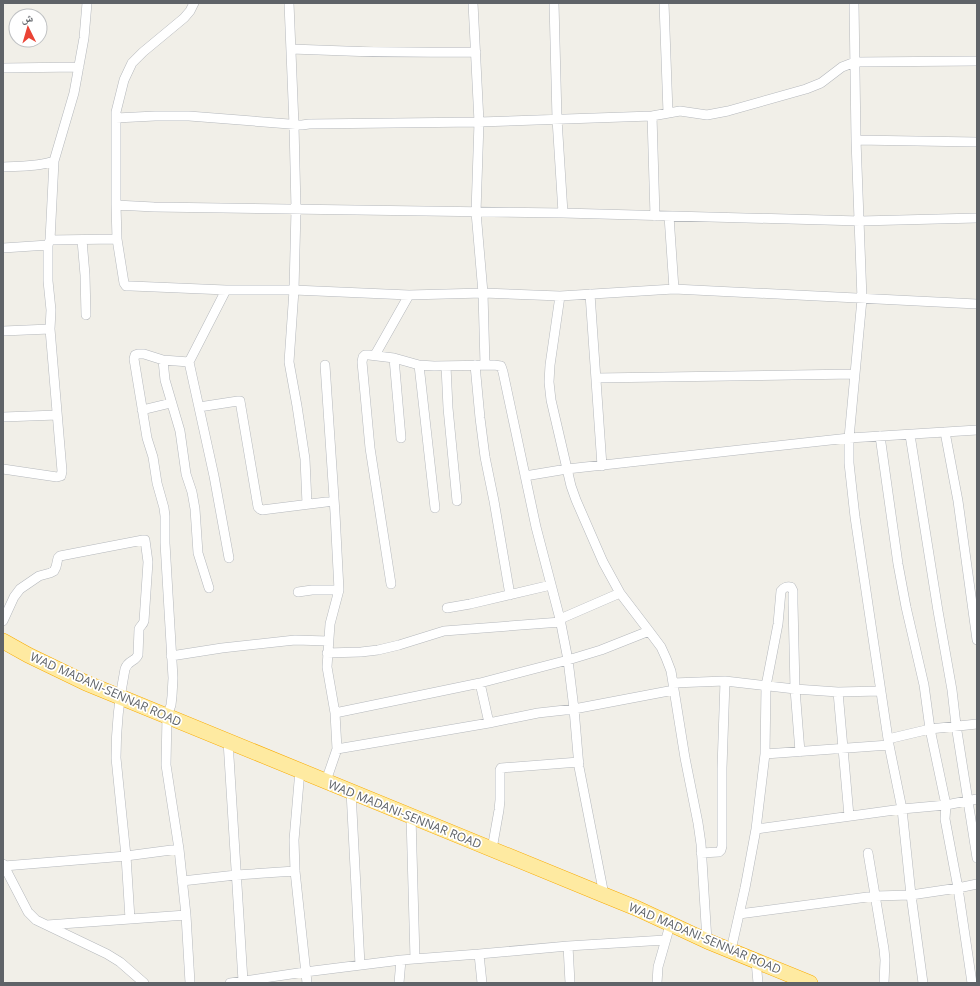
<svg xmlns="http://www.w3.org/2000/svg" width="980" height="986" font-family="'Open Sans','Noto Naskh Arabic',sans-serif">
<rect width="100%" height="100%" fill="#f1efe8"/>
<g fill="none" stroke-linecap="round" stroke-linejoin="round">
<defs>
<path id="minor" d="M 289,3 L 294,125 L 296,209 L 294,290 L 289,362 L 297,406 L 305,459 L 307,504
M 473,3 L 479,122 L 476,212 L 483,293 L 485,365
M 554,3 L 557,119 L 563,213
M 664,3 L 668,113
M 291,49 C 353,52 414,53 476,52
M 3,68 L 79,67
M 652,116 L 655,216
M 116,118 L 155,116 L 189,116 L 302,125 L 309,124 L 479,122 L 652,116 L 680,111 L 707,115 L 728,111 L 806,89 L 821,83 L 842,67 L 855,62 L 977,61
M 856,140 L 977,142
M 3,167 C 20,166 38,167 54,161
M 116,205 L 154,207 L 563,213 L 860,221 L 977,218
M 669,216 L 674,289
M 117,239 L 116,205 L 116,112 L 124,80 L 132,63 L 143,52 L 184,18 L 190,11 L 194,3
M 50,240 L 117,239 L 124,283 L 126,286 L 131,286 L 226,290 L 294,290 L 409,295 L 483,293 L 560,296 L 674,289 L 977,304
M 82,240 L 85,275 L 86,315
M 3,248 L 48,245
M 226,290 L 189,362 L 214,476 L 229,558
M 590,294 L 602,466
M 560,296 L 550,365 L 549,382 L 551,400 L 571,486 L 576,500 L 603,562 L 620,593 L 649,631 L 661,647 L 666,658 L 671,671 L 685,758 L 698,823 L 701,844 L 707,941
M 3,331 L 50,329
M 375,355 L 409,295
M 394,358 L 401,438
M 163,360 L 165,380 L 180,431 L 186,474 L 192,492 L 195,509 L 198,553 L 209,588
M 189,362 L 163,360 L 144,354 L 138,354 L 135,355 L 134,359 L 147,438 L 153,457 L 157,483 L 164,508 L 165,516 L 165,543 L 173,678 L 172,696 L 171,705 L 167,716 L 166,765 L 179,849 L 186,915 L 190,983
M 325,365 L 335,513 L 339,590 L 330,624 L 327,667 L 335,713 L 337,749
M 419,365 L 435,508
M 475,365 L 480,418 L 485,457 L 494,501 L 510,595
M 446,366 L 448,408 L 457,501
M 596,378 L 855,374
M 199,407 L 238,401 L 240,401 L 258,507 L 260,509 L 262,510 L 334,501
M 142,410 L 171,403
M 3,417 L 57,415
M 945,432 L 958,501 L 977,640
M 910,435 L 938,611 L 952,690 L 956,725 L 977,858
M 880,436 L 898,564 L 906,607 L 924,685 L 930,729 L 946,805 L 945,819 L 958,888 L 972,983
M 3,469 L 57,477 L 61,476 L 62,471 L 50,329 L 51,310 L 48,281 L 48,245 L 50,240 L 54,161 L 74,93 L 84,38 L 87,3
M 525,476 L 567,469 L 849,438 L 977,430
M 391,584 L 370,448 L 362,362 L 363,357 L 365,355 L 369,355 L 394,358 L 419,365 L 434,366 L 494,365 L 501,366 L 503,372 L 536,527 L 560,619 L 568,660 L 574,709 L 579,767 L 604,895
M 298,592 L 312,590 L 339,590
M 447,608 L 470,604 L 551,585
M 560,619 L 620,593
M 3,621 L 14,597 L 20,589 L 39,576 L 50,573 L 54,571 L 56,567 L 58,558 L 60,556 L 143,540 L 145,540 L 148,562 L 144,621 C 143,625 140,626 139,629 L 138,655 C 135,662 128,660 125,669 C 119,699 116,728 116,758 L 126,856 L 130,919
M 327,653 L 361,652 L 378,650 L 399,645 L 444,631 L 561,622
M 171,656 L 222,648 L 295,640 L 328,641
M 480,683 L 489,723
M 673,683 L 725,681 L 795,689 L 838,692 L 881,691
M 838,692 L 849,816
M 335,713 L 480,683 L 568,660 L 601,650 L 649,631
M 888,739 L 930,729 L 977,724
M 228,741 L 243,981
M 889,745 L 902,809 L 911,895 L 923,983
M 765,754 L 766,686 L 778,624 L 781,591 C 783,588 787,586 791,587 L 793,591 L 793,603 L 795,689 L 800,752
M 300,770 L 294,840 L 295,871 L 307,983
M 326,781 L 337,749 L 489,723 L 538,713 L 574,709 L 674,690
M 351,791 L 360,965
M 411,816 L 415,959
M 756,829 L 902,809 L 946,805 L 977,799
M 492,849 L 499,810 L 500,800 L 500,770 L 501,768 L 579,762
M 701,853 L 719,852 L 721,850 L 722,846 L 722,768 L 725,681
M 868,853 L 884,949 L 885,960 L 884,983
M 3,864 L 28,912 L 36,920 L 107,954 L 120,962 L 144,983
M 4,866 L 126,856 L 179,849
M 182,881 L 236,875 L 295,871
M 739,914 L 875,896 L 911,895 L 958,888 L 977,884
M 47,925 L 186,915
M 568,946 L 570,983
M 731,950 L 745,888 L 756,829 L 765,754 L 889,745 L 888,739 L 855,517 L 849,463 L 849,438 L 862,299 L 856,140 L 854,3
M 479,954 L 482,983
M 756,961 L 758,983
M 230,983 L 305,972 L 401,960 L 479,954 L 568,946 L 665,940
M 399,983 L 401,960
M 657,983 L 658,967 L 670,925"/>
<path id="trunk" d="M 3,641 L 28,655 L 86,683 L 604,895 L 636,908 L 707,941 L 810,983"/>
</defs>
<use href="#minor" stroke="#b5b8bc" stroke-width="10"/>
<use href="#trunk" stroke="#f9ab00" stroke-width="16"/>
<use href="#minor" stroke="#fff" stroke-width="9"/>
<use href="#trunk" stroke="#feeaa1" stroke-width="15"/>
</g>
<g text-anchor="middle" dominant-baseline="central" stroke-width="3.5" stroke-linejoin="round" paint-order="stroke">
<g font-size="12" fill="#5f6368" stroke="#fff">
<text transform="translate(106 689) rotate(24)">WAD MADANI-SENNAR ROAD</text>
<text transform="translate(405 814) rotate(22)">WAD MADANI-SENNAR ROAD</text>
<text transform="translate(705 938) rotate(23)">WAD MADANI-SENNAR ROAD</text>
</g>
</g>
<rect width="980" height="986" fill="none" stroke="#5f6368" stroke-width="8"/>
<g transform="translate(28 28) rotate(355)"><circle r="19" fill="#ffffff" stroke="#bfc1c3"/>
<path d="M0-3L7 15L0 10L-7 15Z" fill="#ea4335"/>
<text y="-6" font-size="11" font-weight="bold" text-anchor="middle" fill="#5f6368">ش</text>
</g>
</svg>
